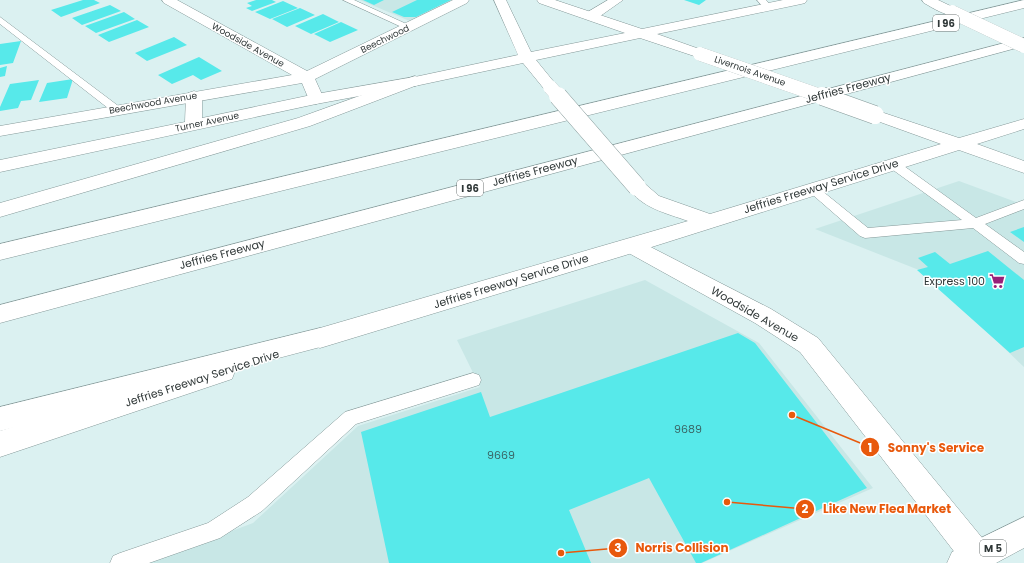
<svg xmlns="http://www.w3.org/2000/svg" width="1024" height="563" font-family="Poppins,sans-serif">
<rect width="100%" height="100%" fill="#dbf1f1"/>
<path fill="#c8e7e6" d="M 360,0 L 456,0 L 412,22 Z
M 959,181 L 1024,205 L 1024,367 L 924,272 L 815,229 Z
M 645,280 L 759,343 L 873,488 L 702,563 L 147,563 L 253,523 L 358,426 L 480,387 L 457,340 Z"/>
<path fill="#57e9ea" d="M 83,0 L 94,0 L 100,3 L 61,17 L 51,10 Z
M 256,0 L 272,0 L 276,2 L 252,11 L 246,8 L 252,6 L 247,3 Z
M 363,0 L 384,0 L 374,5 Z
M 417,0 L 451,0 L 416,17 L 404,17 L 392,12 Z
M 684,0 L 706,0 L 699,5 Z
M 283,1 L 298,8 L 270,19 L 255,12 Z
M 110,5 L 121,11 L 82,25 L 72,18 Z
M 300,8 L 315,15 L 287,27 L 272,19 Z
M 124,12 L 135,19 L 96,33 L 85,26 Z
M 323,14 L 339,22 L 311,34 L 295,26 Z
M 137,20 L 149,27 L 109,42 L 98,35 Z
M 341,22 L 358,30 L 330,42 L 314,34 Z
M 174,37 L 187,45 L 147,61 L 135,53 Z
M 21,41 L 13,63 L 0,65 L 0,44 Z
M 199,57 L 222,71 L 201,80 L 193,75 L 172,84 L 158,75 Z
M 7,66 L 5,76 L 0,77 L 0,68 Z
M 73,79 L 67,98 L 39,102 L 47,83 Z
M 39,80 L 31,100 L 21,101 L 18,108 L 0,111 L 0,107 L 10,84 Z
M 1024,227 L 1024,242 L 1010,232 Z
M 988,251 L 1024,280 L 1024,347 L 1010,353 L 917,270 L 928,267 L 918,258 L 935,252 L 950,264 Z
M 738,333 L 755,343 L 867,488 L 701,563 L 696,563 L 649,478 L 569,510 L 591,563 L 389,563 L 361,432 L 481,392 L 490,417 Z"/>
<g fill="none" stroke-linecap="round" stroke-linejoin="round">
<defs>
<path id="service" d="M 343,0 L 354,0 L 413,27 L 409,30 L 406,29 Z
M 757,0 L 766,0 L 772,7 L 768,9 L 765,9 Z
M 0,17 L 121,108 L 122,110 L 121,112 L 113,112 L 0,24 Z
M 893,160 L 897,161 L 976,218 L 1024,200 L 1024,209 L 985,224 L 1024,252 L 1024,264 L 1019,263 L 973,228 L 865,238 L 860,236 L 806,189 L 808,186 L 816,186 L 868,228 L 962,220 L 889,167 L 887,164 L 889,161 Z
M 473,373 L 479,375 L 481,380 L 479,385 L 356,424 L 262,511 L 220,538 L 149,563 L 110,563 L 113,556 L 120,553 L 208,523 L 248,497 L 345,412 Z"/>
<path id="minor" d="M 162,0 L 177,0 L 307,71 L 453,0 L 469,0 L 467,3 L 315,79 L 324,99 L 322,102 L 316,104 L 310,102 L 302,83 L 0,136 L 0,126 L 292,75 L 164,3 Z
M 608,0 L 623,0 L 596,19 L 586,19 L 584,16 L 586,13 Z
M 632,238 L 639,241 L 771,309 L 818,338 L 988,545 L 993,556 L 990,563 L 963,563 L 800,352 L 755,323 L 625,251 L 622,246 L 625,241 Z"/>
<path id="tertiary" d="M 414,77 L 419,79 L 422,82 L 419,85 L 316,104 L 0,172 L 0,160 L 185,122 L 186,96 L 188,93 L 194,91 L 200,93 L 202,96 L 202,118 L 316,94 Z
M 223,360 L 232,363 L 235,371 L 232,379 L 0,457 L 0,431 Z"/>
<path id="primary" d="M 494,0 L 506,0 L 531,52 L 625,33 L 539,3 L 537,0 L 555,0 L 642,29 L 783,0 L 807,0 L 805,3 L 801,4 L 657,34 L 705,51 L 707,54 L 705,57 L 700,58 L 640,38 L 536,60 L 558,87 L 555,90 L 550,92 L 545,90 L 523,63 L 415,86 L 410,84 L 407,81 L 410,78 L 518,55 Z
M 922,0 L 938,0 L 957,9 L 959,12 L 957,15 C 946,17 933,8 924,3 Z
M 875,110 L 959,138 L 1024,119 L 1024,129 L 977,144 L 1024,161 L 1024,173 L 959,150 L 639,251 L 320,348 L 312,345 L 308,338 L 312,331 L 320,328 L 688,221 C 666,213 641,208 628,187 L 630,183 L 637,181 L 644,183 L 659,196 L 710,214 L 941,144 L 869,118 L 867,115 L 869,112 Z
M 1024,517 L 1024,548 L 996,563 L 947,563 L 952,552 Z"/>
<path id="motorway" d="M 1024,0 L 1024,8 L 0,260 L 0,244 Z
M 1024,38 L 1024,46 L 0,323 L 0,305 Z
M 415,76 L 420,78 L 423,81 L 420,84 L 310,126 L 0,217 L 0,203 L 298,118 Z
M 320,328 L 328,331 L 332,338 L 328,345 L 0,431 L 0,407 Z"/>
</defs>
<use href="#service" stroke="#859999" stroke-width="1"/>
<use href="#minor" stroke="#859999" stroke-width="1"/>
<use href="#tertiary" stroke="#859999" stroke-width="1"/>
<use href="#primary" stroke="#859999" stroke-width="1"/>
<use href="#motorway" stroke="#859999" stroke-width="1"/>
<use href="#service" fill="#fff" fill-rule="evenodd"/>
<use href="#minor" fill="#fff" fill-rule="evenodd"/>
<use href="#tertiary" fill="#fff" fill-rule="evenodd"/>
<use href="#primary" fill="#fff" fill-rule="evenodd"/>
<use href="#motorway" fill="#fff" fill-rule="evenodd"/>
<defs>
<path id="primary-bridge-far1" d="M 952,12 L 1024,46
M 700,54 L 824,97
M 550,87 L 559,97"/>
<path id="primary-bridge" d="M 558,96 L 637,187
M 822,96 L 875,115"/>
</defs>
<use href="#primary-bridge-far1" stroke="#859999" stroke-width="14" stroke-linecap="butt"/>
<use href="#primary-bridge" stroke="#859999" stroke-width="19" stroke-linecap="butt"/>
<use href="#primary-bridge-far1" stroke="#fff" stroke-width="14"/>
<use href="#primary-bridge" stroke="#fff" stroke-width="18"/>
</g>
<defs>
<symbol id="supermarket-bare" viewBox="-9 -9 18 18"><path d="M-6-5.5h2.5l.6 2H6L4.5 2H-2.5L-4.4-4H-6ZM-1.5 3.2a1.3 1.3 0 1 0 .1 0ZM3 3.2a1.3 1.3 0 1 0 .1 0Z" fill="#971f79" stroke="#fff" stroke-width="2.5" paint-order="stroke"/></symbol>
</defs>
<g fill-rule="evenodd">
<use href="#supermarket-bare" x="986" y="270" width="22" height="22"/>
</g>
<g text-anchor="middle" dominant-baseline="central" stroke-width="3" stroke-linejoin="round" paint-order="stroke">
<g font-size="9" fill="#2f3737" stroke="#fff">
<text transform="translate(385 39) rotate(-26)">Beechwood</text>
<text transform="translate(248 45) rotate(29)">Woodside Avenue</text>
<text transform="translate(750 71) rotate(19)">Livernois Avenue</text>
<text transform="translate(153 103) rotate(-10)">Beechwood Avenue</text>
<text transform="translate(207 122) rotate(-12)">Turner Avenue</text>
</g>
<g fill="#fff" stroke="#6d7373" stroke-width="1">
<rect x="933" y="15" width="26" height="16" rx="3"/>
<rect x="457" y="180" width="26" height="16" rx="3"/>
<rect x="980" y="540" width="26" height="16" rx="3"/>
</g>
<g font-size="10" font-weight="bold" fill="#2f3737">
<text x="946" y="23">I 96</text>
<text x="470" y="188">I 96</text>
<text x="993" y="548">M 5</text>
</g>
<g font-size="11" fill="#2f3737" stroke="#fff">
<text transform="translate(848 88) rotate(-15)">Jeffries Freeway</text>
<text transform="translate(535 171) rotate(-15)">Jeffries Freeway</text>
<text transform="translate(821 186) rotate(-17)">Jeffries Freeway Service Drive</text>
<text transform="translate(222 254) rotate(-15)">Jeffries Freeway</text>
<text transform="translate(511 281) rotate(-17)">Jeffries Freeway Service Drive</text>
<text transform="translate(755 314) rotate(30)">Woodside Avenue</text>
<text transform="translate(202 378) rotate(-18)">Jeffries Freeway Service Drive</text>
</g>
<g font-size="11" fill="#2f3737" stroke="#fff" text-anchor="end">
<text x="985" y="281">Express 100</text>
</g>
<g font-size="11" fill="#396464">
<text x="688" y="429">9689</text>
<text x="501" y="455">9669</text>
</g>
</g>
<path fill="none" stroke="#e8590c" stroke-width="1.5" d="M792 415L870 447M727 502L805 509M561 553L618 548"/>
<g fill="#e8590c" stroke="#fff" stroke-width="1.5">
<circle cx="792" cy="415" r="4"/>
<circle cx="727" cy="502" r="4"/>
<circle cx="561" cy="553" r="4"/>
<circle cx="870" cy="447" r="10"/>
<circle cx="805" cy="509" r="10"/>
<circle cx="618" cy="548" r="10"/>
</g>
<g font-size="12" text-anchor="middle" font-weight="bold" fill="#fff">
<text x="870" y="452">1</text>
<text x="805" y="513">2</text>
<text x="618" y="552">3</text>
</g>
<g font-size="12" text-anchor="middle" font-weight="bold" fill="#e8590c" stroke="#fff" stroke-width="3" stroke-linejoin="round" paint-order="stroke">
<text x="936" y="452">Sonny's Service</text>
<text x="887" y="513">Like New Flea Market</text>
<text x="682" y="552">Norris Collision</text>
</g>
</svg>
